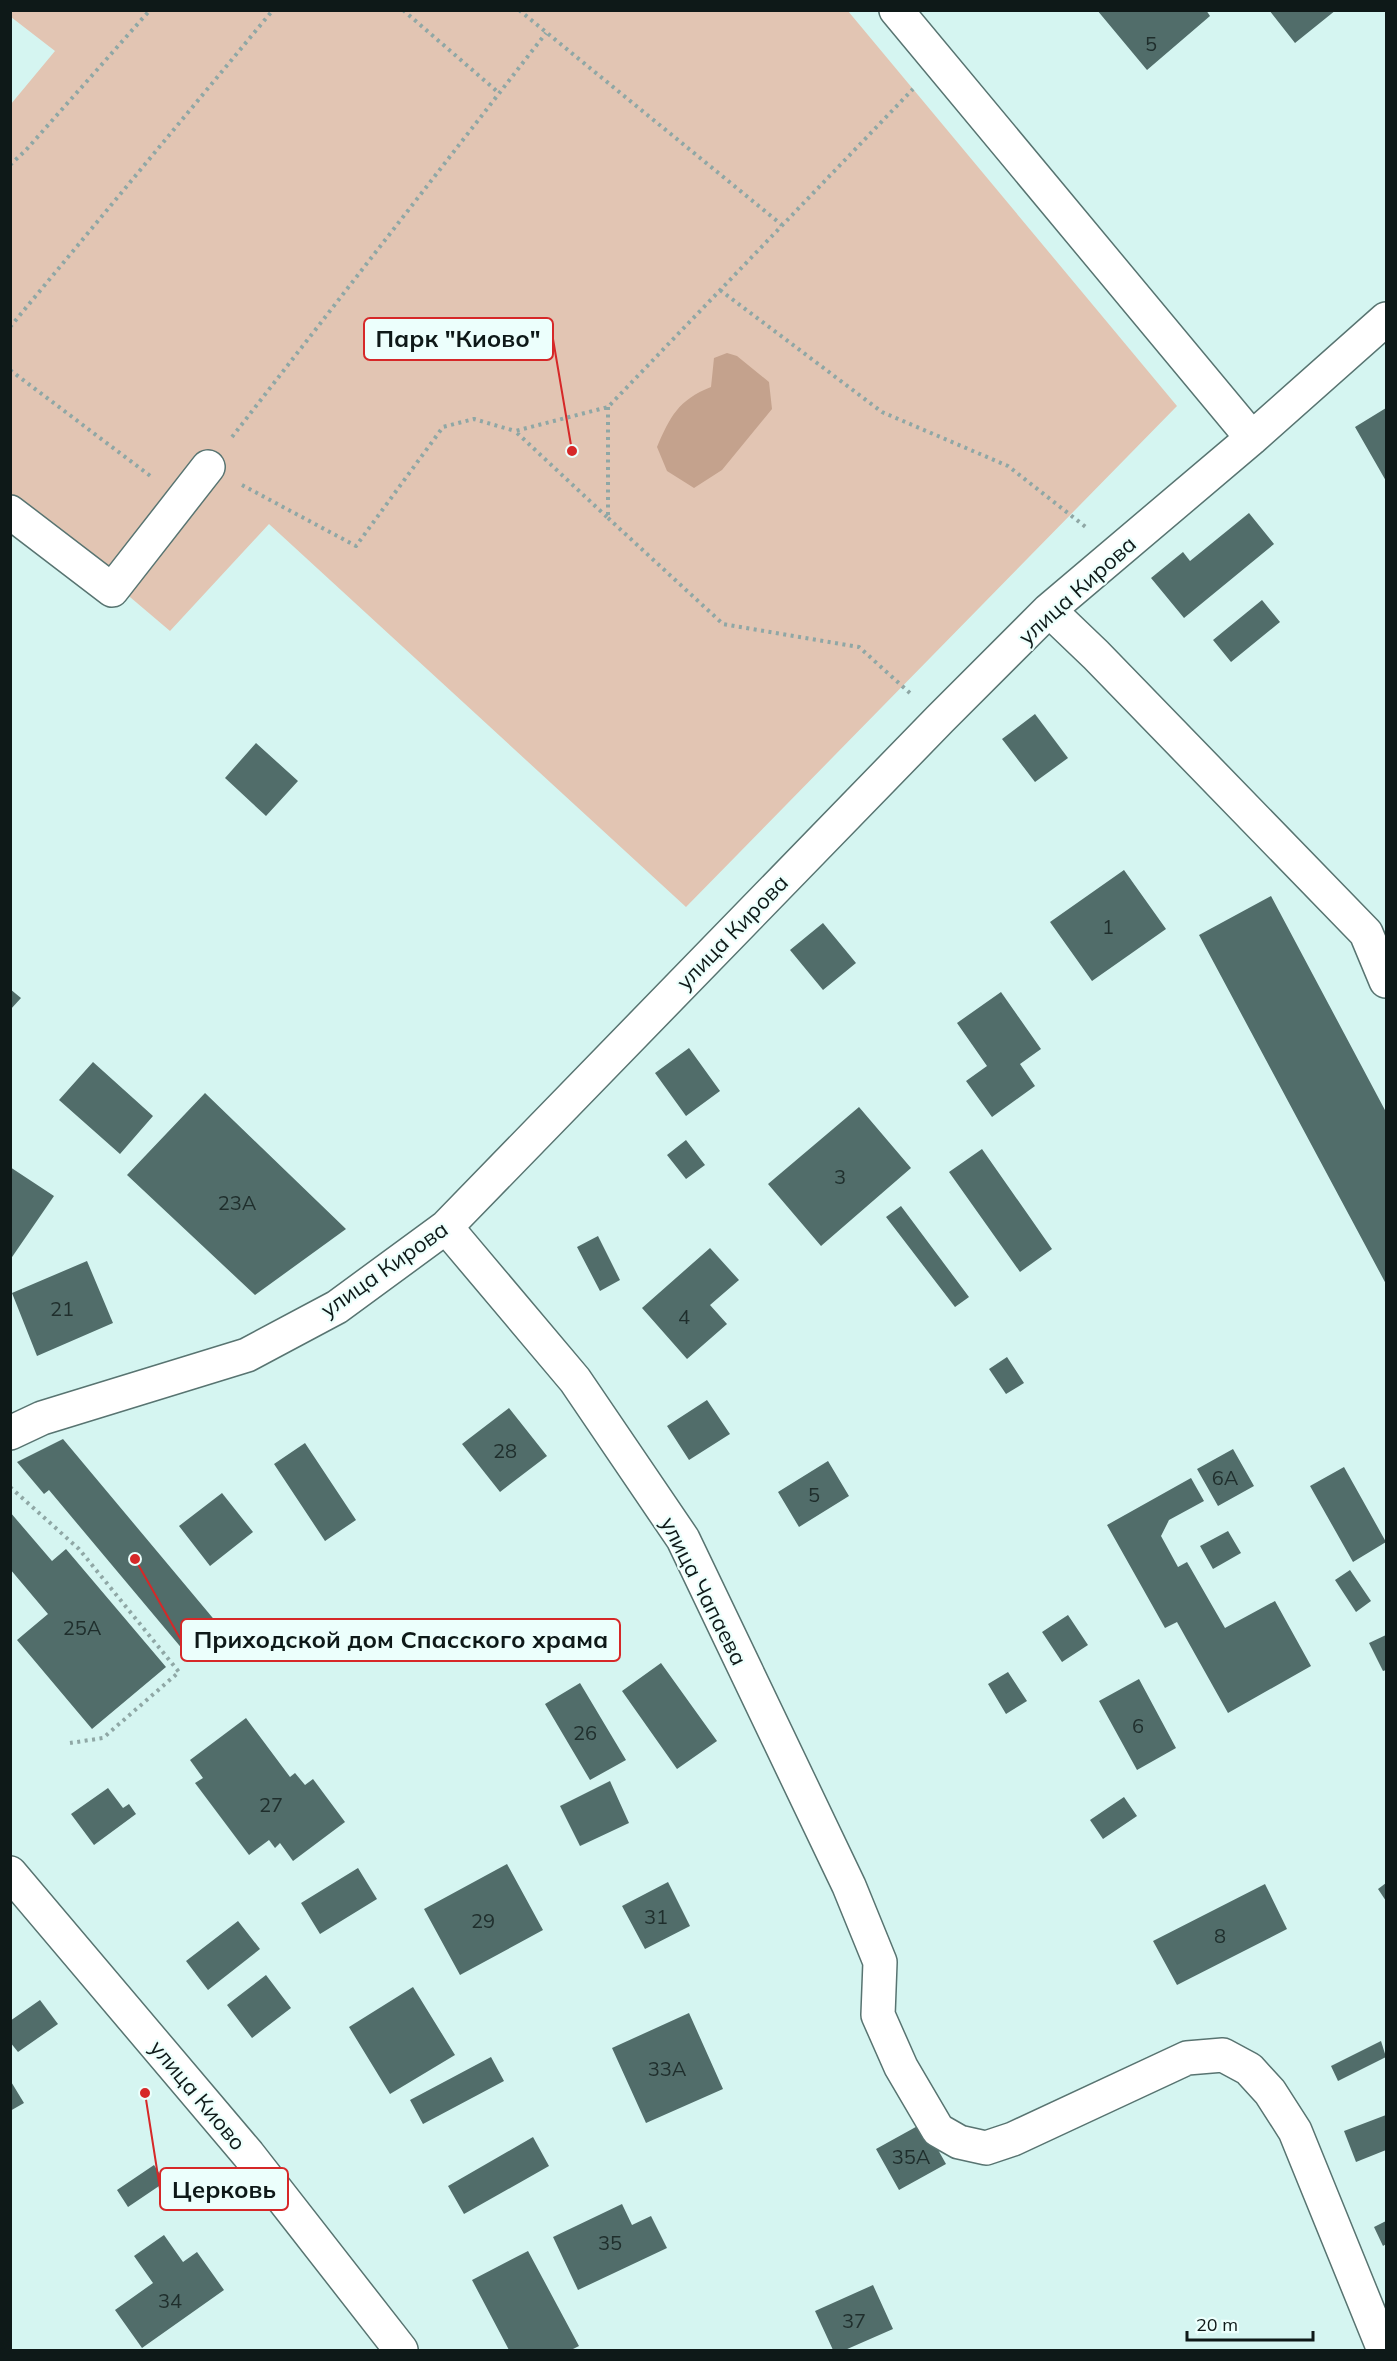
<svg xmlns="http://www.w3.org/2000/svg" width="1397" height="2361" font-family="Mulish,sans-serif">
<rect width="100%" height="100%" fill="#d5f5f1"/>
<path fill="#e2c5b3" d="M 11,11 L 848,11 L 1177,406 L 686,907 L 269,524 L 170,631 L 11,496 L 11,104 L 55,51 L 11,17 Z"/>
<path fill="#c4a28d" d="M 727,353 L 737,356 L 769,382 L 772,409 L 722,470 L 694,488 L 667,471 L 657,447 C 670,417 678,400 711,387 L 714,358 Z"/>
<path fill="#516d6a" d="M 1097,10 L 1206,10 L 1210,16 L 1147,70 Z
M 1269,10 L 1336,10 L 1295,43 Z
M 1386,408 L 1386,481 L 1355,427 Z
M 1249,513 L 1274,544 L 1184,618 L 1151,578 L 1183,552 L 1190,561 Z
M 1262,600 L 1280,622 L 1231,662 L 1213,640 Z
M 1035,714 L 1068,758 L 1035,782 L 1002,739 Z
M 256,743 L 298,781 L 266,816 L 225,778 Z
M 1124,870 L 1166,929 L 1092,981 L 1050,922 Z
M 1271,896 L 1386,1112 L 1386,1284 L 1199,935 Z
M 823,923 L 856,963 L 823,990 L 790,950 Z
M 10,989 L 21,998 L 10,1010 Z
M 1001,992 L 1041,1049 L 1020,1064 L 1035,1086 L 992,1117 L 966,1081 L 987,1066 L 957,1023 Z
M 689,1048 L 720,1091 L 686,1116 L 655,1073 Z
M 93,1062 L 153,1116 L 120,1154 L 59,1100 Z
M 205,1093 L 346,1229 L 255,1295 L 127,1175 Z
M 859,1107 L 911,1168 L 821,1246 L 768,1184 Z
M 686,1140 L 705,1165 L 686,1179 L 667,1155 Z
M 982,1149 L 1052,1249 L 1020,1272 L 949,1172 Z
M 10,1167 L 54,1196 L 10,1260 Z
M 901,1206 L 969,1297 L 955,1307 L 886,1217 Z
M 598,1236 L 620,1280 L 600,1291 L 577,1247 Z
M 710,1248 L 739,1280 L 710,1305 L 727,1324 L 687,1359 L 642,1308 Z
M 87,1261 L 113,1323 L 37,1356 L 12,1293 Z
M 1007,1357 L 1024,1383 L 1006,1394 L 989,1369 Z
M 707,1400 L 730,1434 L 689,1460 L 667,1426 Z
M 509,1408 L 547,1456 L 500,1492 L 462,1444 Z
M 63,1439 L 217,1623 L 184,1651 L 49,1490 L 44,1494 L 17,1462 Z
M 305,1443 L 356,1520 L 325,1541 L 274,1464 Z
M 1233,1449 L 1254,1486 L 1218,1506 L 1197,1469 Z
M 828,1461 L 849,1496 L 799,1527 L 778,1492 Z
M 1344,1467 L 1386,1542 L 1353,1562 L 1310,1486 Z
M 1191,1478 L 1204,1501 L 1169,1520 L 1161,1536 L 1178,1567 L 1187,1562 L 1225,1628 L 1275,1601 L 1311,1666 L 1228,1713 L 1177,1622 L 1165,1628 L 1107,1525 Z
M 222,1493 L 253,1532 L 210,1566 L 179,1526 Z
M 10,1512 L 52,1561 L 66,1549 L 166,1667 L 92,1729 L 17,1640 L 48,1614 L 10,1569 Z
M 1228,1531 L 1241,1553 L 1213,1569 L 1200,1546 Z
M 1350,1570 L 1371,1601 L 1356,1612 L 1335,1580 Z
M 1068,1615 L 1088,1645 L 1062,1662 L 1042,1632 Z
M 1386,1635 L 1386,1670 L 1383,1671 L 1369,1643 Z
M 661,1663 L 717,1741 L 677,1769 L 622,1691 Z
M 1008,1672 L 1027,1701 L 1006,1714 L 988,1684 Z
M 1139,1679 L 1176,1748 L 1137,1770 L 1099,1701 Z
M 580,1683 L 626,1760 L 590,1780 L 545,1704 Z
M 246,1718 L 290,1777 L 295,1773 L 305,1785 L 313,1779 L 345,1822 L 293,1861 L 280,1843 L 275,1848 L 269,1840 L 249,1855 L 195,1783 L 203,1778 L 190,1760 Z
M 610,1781 L 629,1823 L 580,1846 L 560,1806 Z
M 108,1788 L 123,1808 L 129,1804 L 136,1814 L 94,1845 L 71,1814 Z
M 1124,1797 L 1137,1816 L 1103,1839 L 1090,1820 Z
M 507,1864 L 543,1930 L 460,1975 L 424,1909 Z
M 358,1868 L 377,1899 L 320,1934 L 301,1903 Z
M 668,1882 L 690,1926 L 645,1949 L 622,1906 Z
M 1386,1883 L 1386,1901 L 1378,1889 Z
M 1265,1884 L 1287,1929 L 1177,1985 L 1153,1941 Z
M 238,1921 L 260,1949 L 208,1990 L 186,1961 Z
M 266,1975 L 291,2008 L 252,2038 L 227,2005 Z
M 413,1987 L 455,2055 L 390,2094 L 349,2027 Z
M 40,2000 L 58,2024 L 18,2052 L 10,2042 L 10,2021 Z
M 689,2013 L 723,2089 L 646,2123 L 612,2048 Z
M 1381,2041 L 1386,2057 L 1338,2081 L 1331,2066 Z
M 491,2057 L 504,2081 L 423,2124 L 410,2100 Z
M 10,2080 L 24,2103 L 10,2111 Z
M 1386,2115 L 1386,2150 L 1356,2162 L 1344,2131 Z
M 923,2123 L 946,2164 L 899,2190 L 876,2149 Z
M 533,2137 L 549,2166 L 464,2214 L 448,2186 Z
M 154,2165 L 165,2182 L 128,2207 L 117,2190 Z
M 622,2204 L 632,2225 L 651,2216 L 667,2248 L 578,2290 L 553,2237 Z
M 1386,2221 L 1386,2244 L 1383,2246 L 1374,2227 Z
M 164,2235 L 183,2262 L 197,2252 L 224,2290 L 142,2348 L 115,2310 L 153,2283 L 134,2256 Z
M 528,2251 L 579,2346 L 571,2350 L 509,2350 L 472,2280 Z
M 873,2285 L 893,2329 L 845,2350 L 833,2350 L 815,2311 Z"/>
<g fill="none" stroke-linecap="round" stroke-linejoin="round">
<defs>
<path id="minor" d="M 896,10 L 1252,438
M 10,512 L 112,590 L 208,467
M 1049,610 L 1096,655 L 1366,933 L 1386,981
M 446,1227 L 575,1380 L 683,1539 L 849,1886 L 880,1962 L 878,2015 L 901,2067 L 938,2130 L 959,2142 L 986,2148 L 1013,2139 L 1187,2058 L 1223,2055 L 1249,2069 L 1270,2092 L 1295,2131 L 1384,2350
M 10,1433 L 42,1418 L 247,1355 L 337,1307 L 446,1227 L 940,719 L 1049,610 L 1252,438 L 1386,319"/>
<path id="major" d="M 10,1873 L 248,2154 L 401,2350"/>
</defs>
<use href="#minor" stroke="#587471" stroke-width="36"/>
<use href="#major" stroke="#587471" stroke-width="36"/>
<path stroke="#8fa7a5" stroke-width="4" stroke-dasharray="3 4.5" stroke-linecap="butt" d="M 403,10 L 499,93
M 519,10 L 782,225
M 10,165 L 26,150 L 150,10
M 720,290 L 882,412 L 1008,466 L 1087,528
M 10,327 L 273,10
M 10,370 L 153,478
M 608,407 L 608,518 L 515,431 L 608,407 L 913,89
M 232,437 L 546,33
M 242,485 L 356,546 L 443,427 L 474,419 L 515,431
M 608,518 L 723,624 L 859,647 L 912,695
M 10,1487 L 79,1549 L 179,1672 L 103,1738 L 70,1743"/>
<use href="#minor" stroke="#fff" stroke-width="33"/>
<use href="#major" stroke="#fff" stroke-width="33"/>
</g>
<g text-anchor="middle" dominant-baseline="central" stroke-width="4.5" stroke-linejoin="round" paint-order="stroke">
<g font-size="20" fill="#1f2e2c">
<text x="1151" y="43">5</text>
<text x="1108" y="926">1</text>
<text x="840" y="1176">3</text>
<text x="237" y="1202">23А</text>
<text x="62" y="1308">21</text>
<text x="684" y="1316">4</text>
<text x="505" y="1450">28</text>
<text x="1225" y="1477">6А</text>
<text x="814" y="1494">5</text>
<text x="82" y="1627">25А</text>
<text x="1138" y="1725">6</text>
<text x="585" y="1732">26</text>
<text x="271" y="1804">27</text>
<text x="656" y="1916">31</text>
<text x="483" y="1920">29</text>
<text x="1220" y="1935">8</text>
<text x="667" y="2068">33А</text>
<text x="911" y="2156">35А</text>
<text x="610" y="2242">35</text>
<text x="170" y="2300">34</text>
<text x="854" y="2320">37</text>
</g>
<g font-size="22" fill="#0e1918" stroke="#ecfffc">
<text transform="translate(1077 590) rotate(-42)">улица Кирова</text>
<text transform="translate(732 932) rotate(-46)">улица Кирова</text>
<text transform="translate(384 1269) rotate(-35)">улица Кирова</text>
<text transform="translate(704 1591) rotate(63)">улица Чапаева</text>
<text transform="translate(198 2095) rotate(50)">улица Киово</text>
</g>
</g>
<path fill="none" stroke="#d62828" stroke-width="2" d="M572 451L553 339M135 1559L181 1640M145 2093L160 2189"/>
<g fill="#d62828" stroke="#ecfffc" stroke-width="2">
<circle cx="572" cy="451" r="6"/>
<circle cx="135" cy="1559" r="6"/>
<circle cx="145" cy="2093" r="6"/>
</g>
<g fill="#ecfffc" stroke="#d62828" stroke-width="2">
<rect x="364" y="318" width="189" height="42" rx="6"/>
<rect x="181" y="1619" width="439" height="42" rx="6"/>
<rect x="160" y="2168" width="128" height="42" rx="6"/>
</g>
<g font-size="24" text-anchor="middle" font-weight="bold" fill="#0e1918">
<text x="458" y="347">Парк "Киово"</text>
<text x="401" y="1648">Приходской дом Спасского храма</text>
<text x="224" y="2198">Церковь</text>
</g>
<rect width="1397" height="2361" fill="none" stroke="#0e1918" stroke-width="24"/>
<path d="M1187 2331v9h126v-9" fill="none" stroke="#0e1918" stroke-width="3"/>
<text x="1196" y="2331" font-size="18" fill="#0e1918" stroke="#ecfffc" stroke-width="4.5" paint-order="stroke">20 m</text>
</svg>
